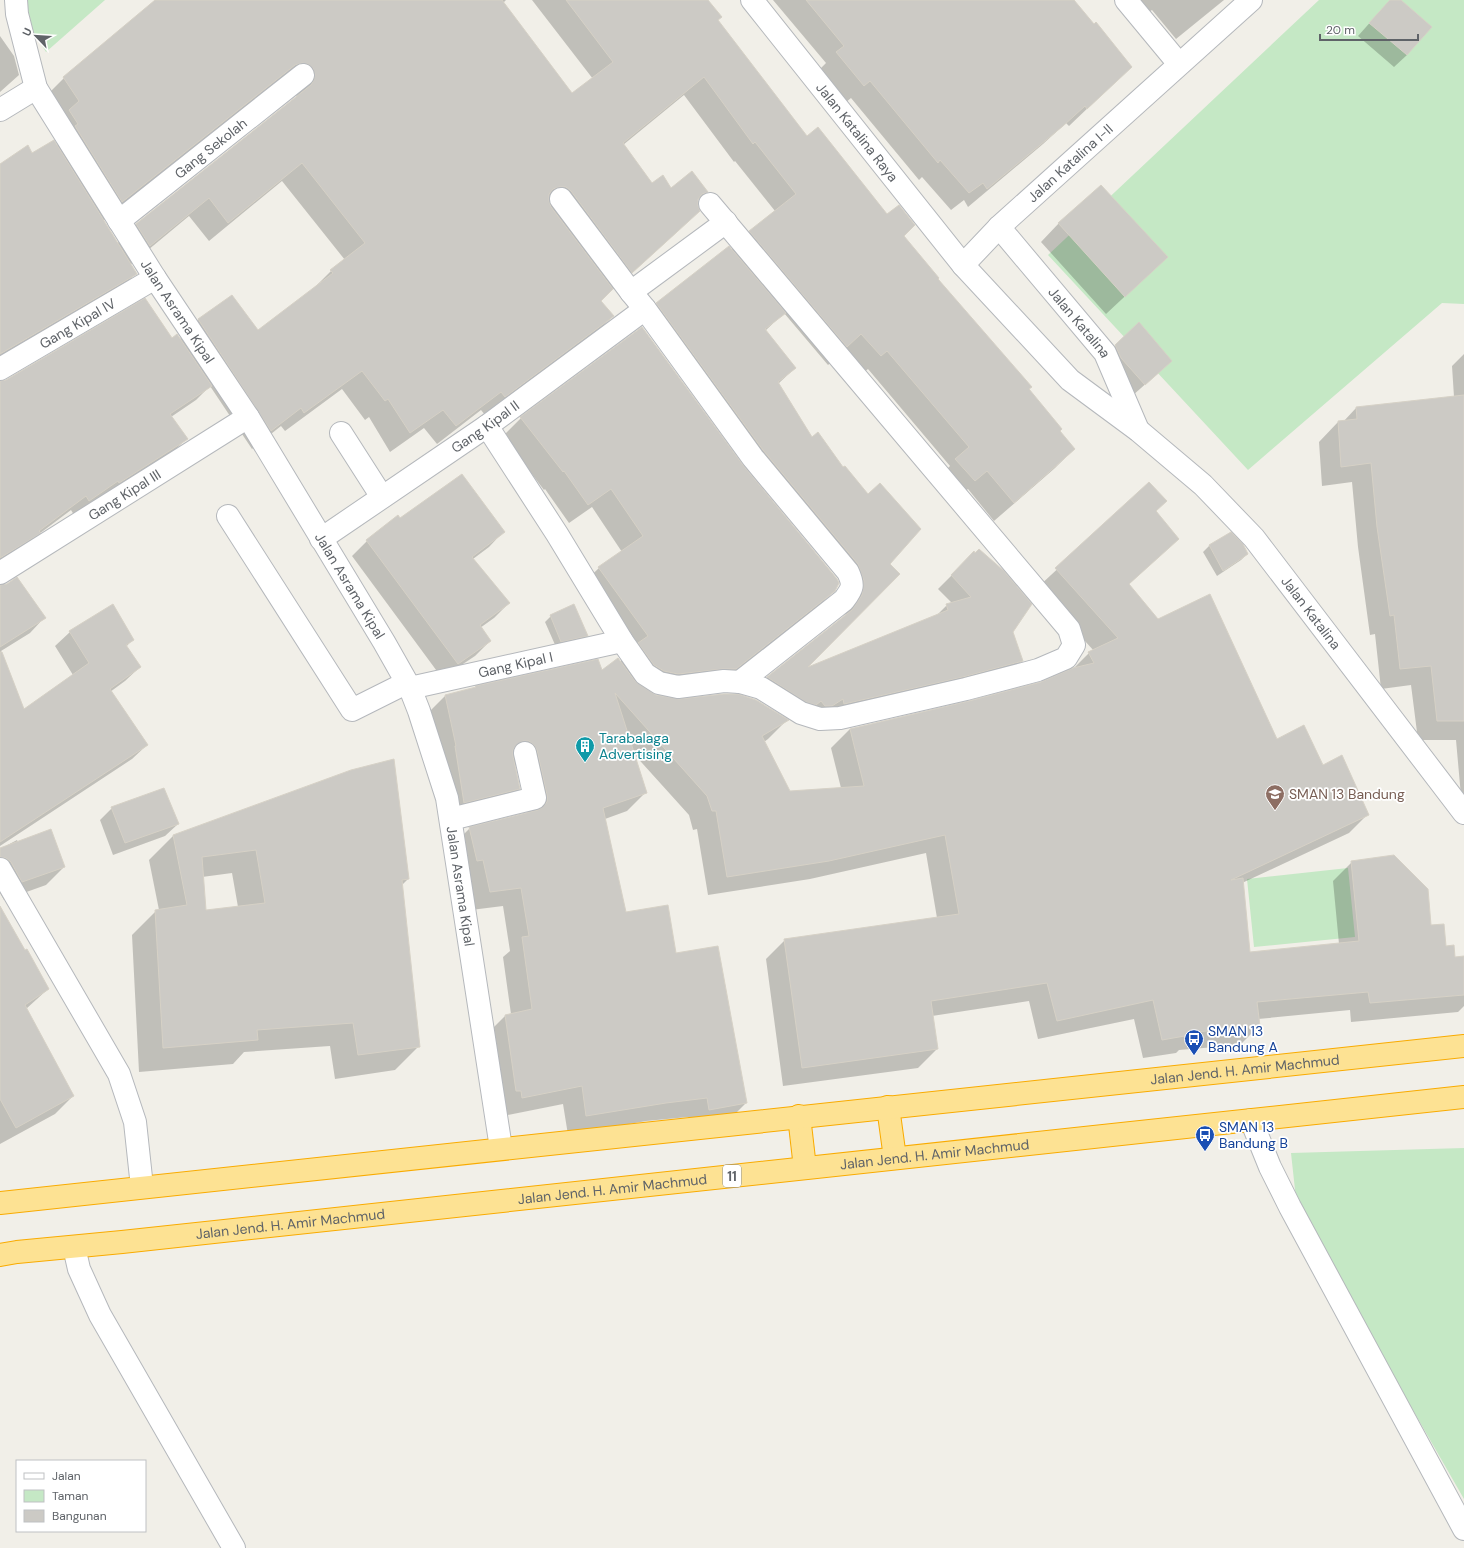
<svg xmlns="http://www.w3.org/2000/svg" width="1464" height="1548" font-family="'DM Sans',sans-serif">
<rect width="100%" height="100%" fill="#f1efe8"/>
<path fill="#c5e8c5" d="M 13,0 L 105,0 L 46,52 Z
M 1319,0 L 1464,0 L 1464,304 L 1442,303 L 1248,470 L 1048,255 Z
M 1348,868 L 1355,937 L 1254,947 L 1247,879 Z
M 1464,1148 L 1464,1499 L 1297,1208 L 1291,1153 Z"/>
<path fill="#0003" fill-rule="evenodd" d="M 157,0 L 506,0 L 503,3 L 572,94 L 593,79 L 532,0 L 706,0 L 717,20 L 807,138 L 903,236 L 1028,390 L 1058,431 L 1074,449 L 1055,468 L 994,521 L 968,489 L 955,499 L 937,479 L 950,466 L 868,369 L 862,374 L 842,352 L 828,365 L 784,313 L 765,331 L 795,368 L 778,384 L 889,564 L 899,574 L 804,670 L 935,617 L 947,605 L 952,603 L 938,589 L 974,553 L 1012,631 L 1022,661 L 1008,674 L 831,717 L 754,691 L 767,678 L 844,617 L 850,607 L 850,590 L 644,317 L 657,304 L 731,250 L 750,232 L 775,211 L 735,161 L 734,162 L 684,95 L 623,145 L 651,185 L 671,189 L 706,192 L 697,201 L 679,230 L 600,301 L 613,316 L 594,335 L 485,415 L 481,410 L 437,444 L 424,428 L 390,452 L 369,417 L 365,420 L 342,389 L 285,431 L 281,426 L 252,449 L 210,386 L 196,400 L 171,417 L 186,439 L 172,453 L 105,497 L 103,495 L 74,515 L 71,510 L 35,537 L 25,547 L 0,563 L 0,382 L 171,339 L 180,339 L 198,320 L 232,296 L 258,331 L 312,290 L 331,271 L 345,260 L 282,181 L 209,241 L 189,216 L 130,265 L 135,274 L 121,289 L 0,360 L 0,165 L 56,146 L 59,143 L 45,97 L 64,78 ZM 275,84 L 297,92 L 296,98 L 136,224 L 117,244 L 103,221 Z
M 773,0 L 1073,0 L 1112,85 L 1069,126 L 1066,123 L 1043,144 L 968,207 L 964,200 L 951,210 L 922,177 L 919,180 L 851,98 L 845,103 L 819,70 L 826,63 Z
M 1136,0 L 1224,0 L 1176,39 L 1152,10 L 1147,13 Z
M 1390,0 L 1399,0 L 1407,55 L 1394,67 L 1358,36 Z
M 0,36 L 14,56 L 19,75 L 0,92 Z
M 1059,223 L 1167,257 L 1106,314 L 1041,242 Z
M 1139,324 L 1158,373 L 1132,396 L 1103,358 Z
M 1464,354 L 1464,795 L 1461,796 L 1456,740 L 1418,740 L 1411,685 L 1381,689 L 1375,634 L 1370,635 L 1358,547 L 1352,482 L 1322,486 L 1319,442 L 1338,422 L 1343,422 L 1356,408 L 1454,397 L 1452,366 Z
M 521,418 L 834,591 L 815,610 L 717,687 L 659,692 L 646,690 L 656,696 L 787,720 L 768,739 L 764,742 L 789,792 L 841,788 L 831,748 L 850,729 L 969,702 L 1042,683 L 1073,669 L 1089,653 L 1094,651 L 1037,588 L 1149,484 L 1155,511 L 1177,539 L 1128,585 L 1158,620 L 1277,741 L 1322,766 L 1368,814 L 1349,833 L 1242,883 L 1249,953 L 1339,944 L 1333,881 L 1352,862 L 1430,926 L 1454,958 L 1464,957 L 1464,1006 L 1458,1012 L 1351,1022 L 1350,1010 L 1258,1019 L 1259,1026 L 1240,1045 L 1179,1050 L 1176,1053 L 1143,1058 L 1134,1019 L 1038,1039 L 1029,1001 L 932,1016 L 937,1049 L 918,1068 L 783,1086 L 766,959 L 785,940 L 937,918 L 926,853 L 810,879 L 708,895 L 697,829 L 693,830 L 689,815 L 633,753 L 646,792 L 627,811 L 605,819 L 625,913 L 676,954 L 746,1103 L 727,1122 L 690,1128 L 688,1117 L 646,1121 L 568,1135 L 563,1104 L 503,1116 L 486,1035 L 505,1016 L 511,1014 L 503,957 L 510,951 L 503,906 L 471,910 L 451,847 L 470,828 L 528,814 L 518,769 L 513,762 L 519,789 L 500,808 L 445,821 L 426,715 L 445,696 L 474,689 L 602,671 L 620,662 L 629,654 L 580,586 L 599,568 L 622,552 L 592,507 L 569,523 L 545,489 L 544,490 L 503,436 Z
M 400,519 L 504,531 L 489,547 L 473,559 L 509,603 L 494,618 L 480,628 L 490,641 L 475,656 L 442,678 L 352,556 L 367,541 Z
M 1230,533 L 1247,554 L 1241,560 L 1217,576 L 1203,552 L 1209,546 Z
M 0,586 L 44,618 L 30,633 L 1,651 L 24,710 L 73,675 L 55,646 L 70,632 L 133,639 L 126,647 L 140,667 L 125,681 L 110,692 L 147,745 L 132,759 L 0,846 Z
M 551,616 L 587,636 L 581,641 L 556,647 L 545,622 Z
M 351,771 L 408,879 L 401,886 L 419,1046 L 395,1070 L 335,1079 L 330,1046 L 244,1052 L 233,1064 L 139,1072 L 132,935 L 156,911 L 159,910 L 149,860 L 173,836 ZM 232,873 L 238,907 L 205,911 L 202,877 Z
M 112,808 L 178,824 L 165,836 L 113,855 L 100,820 Z
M 17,840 L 18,842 L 64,867 L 46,885 L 4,900 L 0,893 L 0,849 Z
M 0,908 L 24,952 L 48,989 L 26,1009 L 73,1096 L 55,1114 L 0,1144 Z"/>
<path fill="#cccac5" stroke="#d6d1c6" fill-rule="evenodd" d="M 155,0 L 502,0 L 572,93 L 613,62 L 566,0 L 708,0 L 722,17 L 718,20 L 807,136 L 818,127 L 887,214 L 899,205 L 915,225 L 904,236 L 939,278 L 938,279 L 1032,387 L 1029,389 L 1062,429 L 1060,431 L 1075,449 L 1014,503 L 987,471 L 975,481 L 955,459 L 969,447 L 887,351 L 881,356 L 861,334 L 847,347 L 749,231 L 796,194 L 755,142 L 753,144 L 704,77 L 623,143 L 652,183 L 663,175 L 671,188 L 692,171 L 708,192 L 702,194 L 698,199 L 698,206 L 700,211 L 632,273 L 571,191 L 566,187 L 559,187 L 553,189 L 549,194 L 549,201 L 551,207 L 613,289 L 601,301 L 614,316 L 505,397 L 501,392 L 456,426 L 443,410 L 410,433 L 388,399 L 385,401 L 362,371 L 304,413 L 301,408 L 271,431 L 198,319 L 232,295 L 258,330 L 333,273 L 330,270 L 365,243 L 302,163 L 228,223 L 209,198 L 150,246 L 136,224 L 311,85 L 314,80 L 315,74 L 313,68 L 308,64 L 302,63 L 295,65 L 122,202 L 75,126 L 78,124 L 69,110 L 79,101 L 63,77 Z
M 806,0 L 1074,0 L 1094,24 L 1096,22 L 1132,67 L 1087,109 L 1085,106 L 1063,126 L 987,189 L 983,183 L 969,193 L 940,160 L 938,163 L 870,81 L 864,86 L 836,52 L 844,46 Z
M 1390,0 L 1401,0 L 1432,27 L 1407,55 L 1369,23 Z
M 54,140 L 137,274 L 0,354 L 0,164 L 28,145 L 32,153 Z
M 1101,185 L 1168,257 L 1125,297 L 1058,223 Z
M 729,246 L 786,313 L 765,329 L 796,368 L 778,382 L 812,437 L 818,432 L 843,467 L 845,466 L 868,494 L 880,483 L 921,529 L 890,564 L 900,574 L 808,667 L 948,610 L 946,604 L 971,597 L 951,575 L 974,551 L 975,553 L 979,549 L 1004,571 L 1032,604 L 1013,632 L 1023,661 L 963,677 L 844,704 L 843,699 L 832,706 L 825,706 L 821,701 L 816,705 L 806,702 L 767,677 L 852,610 L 862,595 L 864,581 L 858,564 L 763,450 L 656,303 Z
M 145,298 L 172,338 L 177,334 L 212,386 L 170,414 L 188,439 L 119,483 L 118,481 L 89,501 L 86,496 L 39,531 L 41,533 L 0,558 L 0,381 L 6,380 Z
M 1139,322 L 1172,361 L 1145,385 L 1121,358 L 1115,345 Z
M 642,327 L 743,465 L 837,579 L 839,583 L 835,591 L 736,669 L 722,669 L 678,674 L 664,671 L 654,665 L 638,643 L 648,636 L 598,567 L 643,536 L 611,489 L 588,505 L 564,471 L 563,472 L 520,417 Z
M 1464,395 L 1464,721 L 1437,721 L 1431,666 L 1400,669 L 1394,615 L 1390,616 L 1377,527 L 1371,463 L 1341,467 L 1338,421 L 1357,419 L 1356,407 Z
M 462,474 L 505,532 L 472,557 L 510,603 L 480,625 L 491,641 L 458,664 L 366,540 L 398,515 L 400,518 Z
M 1149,482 L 1167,501 L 1156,511 L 1179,539 L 1129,584 L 1158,619 L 1210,594 L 1277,739 L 1304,725 L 1323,765 L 1342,755 L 1369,815 L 1231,880 L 1243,878 L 1250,952 L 1359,941 L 1351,861 L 1394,855 L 1428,889 L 1431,925 L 1444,924 L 1446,946 L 1454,945 L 1455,957 L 1464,956 L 1464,995 L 1370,1003 L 1368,992 L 1257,1002 L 1260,1026 L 1196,1032 L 1196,1034 L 1162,1040 L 1153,1000 L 1057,1021 L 1047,983 L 931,1001 L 938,1049 L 802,1068 L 784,939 L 959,914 L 945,835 L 829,861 L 727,877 L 716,811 L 712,811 L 707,796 L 615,693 L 647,793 L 603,808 L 626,912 L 668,905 L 676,953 L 718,946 L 747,1103 L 709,1110 L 707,1098 L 666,1103 L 586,1116 L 582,1086 L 522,1098 L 521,1091 L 516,1091 L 505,1015 L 532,1009 L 522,937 L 529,936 L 521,888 L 490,892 L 483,860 L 477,861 L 469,827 L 538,810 L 543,807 L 547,802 L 547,795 L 537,750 L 534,745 L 529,741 L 523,741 L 517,744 L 513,750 L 513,756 L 520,789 L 464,803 L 455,746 L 456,746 L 445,695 L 476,687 L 475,686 L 598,659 L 602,670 L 618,658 L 635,681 L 656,695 L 679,699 L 724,694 L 738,694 L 756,700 L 789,720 L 762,736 L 790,791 L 864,786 L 850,729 L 969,701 L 1041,682 L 1073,668 L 1094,663 L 1088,652 L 1118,638 L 1055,568 Z
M 1231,532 L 1243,544 L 1248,554 L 1223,571 L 1209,545 Z
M 17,577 L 46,618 L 0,647 L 0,585 L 7,584 Z
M 113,604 L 134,640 L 126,645 L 141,667 L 110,689 L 148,745 L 0,842 L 0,652 L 2,652 L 24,709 L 89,663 L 69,631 Z
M 574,604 L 588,636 L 561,642 L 550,615 Z
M 394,759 L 409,879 L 402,880 L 420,1047 L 358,1055 L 353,1023 L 257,1030 L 258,1040 L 163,1048 L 155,910 L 187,905 L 173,835 L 351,770 ZM 256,850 L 265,903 L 206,910 L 202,857 Z
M 164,788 L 179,824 L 125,843 L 111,807 Z
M 51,829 L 65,867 L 22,882 L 11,862 L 6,858 L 0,857 L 0,848 Z
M 0,906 L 25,950 L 27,949 L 49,989 L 25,1005 L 74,1096 L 16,1128 L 0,1099 Z"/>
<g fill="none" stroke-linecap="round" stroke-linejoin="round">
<defs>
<g id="street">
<path id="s1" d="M 16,0 L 17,14 L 36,88 L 155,278 L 248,417 L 384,642 L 410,688 L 419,711 L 447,798 L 501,1148"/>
<path id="s2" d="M 752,0 L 963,265 L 1070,380 L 1139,431 L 1203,485 L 1254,538 L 1464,813"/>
<path d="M 1126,0 L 1179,64"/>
<path d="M 0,110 L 36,88"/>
<path d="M 561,199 L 631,292 L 645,309 L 753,458 L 848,572 C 854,585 853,588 844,600 L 740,682"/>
<path id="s3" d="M 119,221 L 303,75"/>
<path id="s4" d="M 999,227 L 1105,353 L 1138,430"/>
<path id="s5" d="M 963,265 L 999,227 L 1251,0"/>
<path d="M 631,292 L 726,222"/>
<path id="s6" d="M 0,369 L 155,278"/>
<path d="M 487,426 L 557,534 L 622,641 L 645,674 L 659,683 L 678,687 L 724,681 L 740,682 L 761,688 L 801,713 L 820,719 L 840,718 L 966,689 L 1038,670 L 1066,658 L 1074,645 L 1069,629 L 710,204"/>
<path d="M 341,433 L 382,497"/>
<path d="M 228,516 L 352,710 L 406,683"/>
<path id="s7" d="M 321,539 L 487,426 L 645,309"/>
<path id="s8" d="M 0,573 L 248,417"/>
<path id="s9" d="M 410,688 L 622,641"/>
<path d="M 451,819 L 535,798 L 525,753"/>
<path d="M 0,869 L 119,1074 L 135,1122 L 142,1187"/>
<path d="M 1251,1120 L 1270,1167 L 1290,1207 L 1464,1529"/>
<path d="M 74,1247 L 79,1269 L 100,1315 L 234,1548"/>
</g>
<g id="highway">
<path d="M 888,1107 L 895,1158"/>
<path d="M 799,1116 L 805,1168"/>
<path id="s10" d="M 0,1203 L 1464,1046"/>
<path id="s11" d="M 0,1255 L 17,1252 L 122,1242 L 1464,1097"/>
</g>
</defs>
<use href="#street" stroke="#b5b8bc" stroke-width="24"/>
<use href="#highway" stroke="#f9ab00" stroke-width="24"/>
<use href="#street" stroke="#fff" stroke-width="22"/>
<use href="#highway" stroke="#fde293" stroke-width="22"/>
</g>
<defs>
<symbol id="building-pin" viewBox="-11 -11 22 30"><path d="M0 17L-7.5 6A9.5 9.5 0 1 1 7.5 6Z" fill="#0f9aa8" stroke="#fff"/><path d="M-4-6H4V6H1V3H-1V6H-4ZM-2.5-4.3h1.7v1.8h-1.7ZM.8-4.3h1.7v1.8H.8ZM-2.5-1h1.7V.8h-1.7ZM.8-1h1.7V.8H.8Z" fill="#fff"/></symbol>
<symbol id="school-pin" viewBox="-11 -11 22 30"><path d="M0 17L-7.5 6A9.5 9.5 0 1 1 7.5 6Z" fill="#8d6e63" stroke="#fff"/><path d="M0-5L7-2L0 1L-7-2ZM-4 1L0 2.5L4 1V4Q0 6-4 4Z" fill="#fff"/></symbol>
<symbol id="bus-pin" viewBox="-11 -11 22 30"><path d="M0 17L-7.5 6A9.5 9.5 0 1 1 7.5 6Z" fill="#1a4fb4" stroke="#fff"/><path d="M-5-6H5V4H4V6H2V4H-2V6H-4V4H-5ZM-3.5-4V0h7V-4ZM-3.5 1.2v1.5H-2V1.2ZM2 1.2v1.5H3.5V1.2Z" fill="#fff"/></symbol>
</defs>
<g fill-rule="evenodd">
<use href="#building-pin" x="574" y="735" width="22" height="30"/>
<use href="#school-pin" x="1264" y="783" width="22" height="30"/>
<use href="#bus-pin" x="1183" y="1028" width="22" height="30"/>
<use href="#bus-pin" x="1194" y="1124" width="22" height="30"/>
</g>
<g text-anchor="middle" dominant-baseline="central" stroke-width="3.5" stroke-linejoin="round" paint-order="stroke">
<rect fill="#fff" stroke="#8f9295" stroke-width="1" x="723" y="1165" width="18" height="22" rx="3"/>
<g font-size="13" font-weight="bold" fill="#5f6368">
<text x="732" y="1176">11</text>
</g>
<g font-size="14" fill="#5f6368" stroke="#fff">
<text stroke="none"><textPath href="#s2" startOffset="169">Jalan Katalina Raya</textPath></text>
<text stroke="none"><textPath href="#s3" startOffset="117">Gang Sekolah</textPath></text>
<text stroke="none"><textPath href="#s5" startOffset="148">Jalan Katalina I-II</textPath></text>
<text stroke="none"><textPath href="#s1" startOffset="355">Jalan Asrama Kipal</textPath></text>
<text stroke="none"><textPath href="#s4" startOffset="125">Jalan Katalina</textPath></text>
<text stroke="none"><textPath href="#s6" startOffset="90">Gang Kipal IV</textPath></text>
<text stroke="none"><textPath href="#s7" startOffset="199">Gang Kipal II</textPath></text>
<text stroke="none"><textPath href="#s8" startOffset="147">Gang Kipal III</textPath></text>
<text stroke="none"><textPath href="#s1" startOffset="679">Jalan Asrama Kipal</textPath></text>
<text stroke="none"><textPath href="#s2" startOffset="833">Jalan Katalina</textPath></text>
<text stroke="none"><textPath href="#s9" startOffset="108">Gang Kipal I</textPath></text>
<text stroke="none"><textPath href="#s1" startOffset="1003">Jalan Asrama Kipal</textPath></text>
<text stroke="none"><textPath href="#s10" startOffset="1252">Jalan Jend. H. Amir Machmud</textPath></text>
<text stroke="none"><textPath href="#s11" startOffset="940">Jalan Jend. H. Amir Machmud</textPath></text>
<text stroke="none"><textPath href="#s11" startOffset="616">Jalan Jend. H. Amir Machmud</textPath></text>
<text stroke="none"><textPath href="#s11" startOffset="292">Jalan Jend. H. Amir Machmud</textPath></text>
</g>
<g font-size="14" fill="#0d838f" stroke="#fff" text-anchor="start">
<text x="599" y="738">Tarabalaga<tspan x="599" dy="16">Advertising</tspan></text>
</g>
<g font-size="14" fill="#785e54" stroke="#fff" text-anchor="start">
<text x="1289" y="794">SMAN 13 Bandung</text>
</g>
<g font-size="14" fill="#164399" stroke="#fff" text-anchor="start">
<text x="1208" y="1031">SMAN 13<tspan x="1208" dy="16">Bandung A</tspan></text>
<text x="1219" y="1127">SMAN 13<tspan x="1219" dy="16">Bandung B</tspan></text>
</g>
</g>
<rect x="16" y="1460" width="130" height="72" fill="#ffffff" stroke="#bfc1c3"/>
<rect x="24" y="1473" width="20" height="6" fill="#ffffff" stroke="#bfc1c3"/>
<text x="52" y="1480" font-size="12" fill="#5f6368">Jalan</text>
<rect x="24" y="1490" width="20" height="12" fill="#c5e8c5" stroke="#bfc1c3"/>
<text x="52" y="1500" font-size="12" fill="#5f6368">Taman</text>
<rect x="24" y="1510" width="20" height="12" fill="#cccac5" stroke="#bfc1c3"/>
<text x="52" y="1520" font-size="12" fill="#5f6368">Bangunan</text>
<g transform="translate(36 36) rotate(295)" stroke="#ffffff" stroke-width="3" paint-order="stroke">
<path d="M0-3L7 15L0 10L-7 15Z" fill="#5f6368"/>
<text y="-6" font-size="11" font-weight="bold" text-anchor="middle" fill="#5f6368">U</text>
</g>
<path d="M1320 34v6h98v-6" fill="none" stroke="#5f6368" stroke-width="2"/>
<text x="1326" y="34" font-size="12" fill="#5f6368" stroke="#ffffff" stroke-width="3" paint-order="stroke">20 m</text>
</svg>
